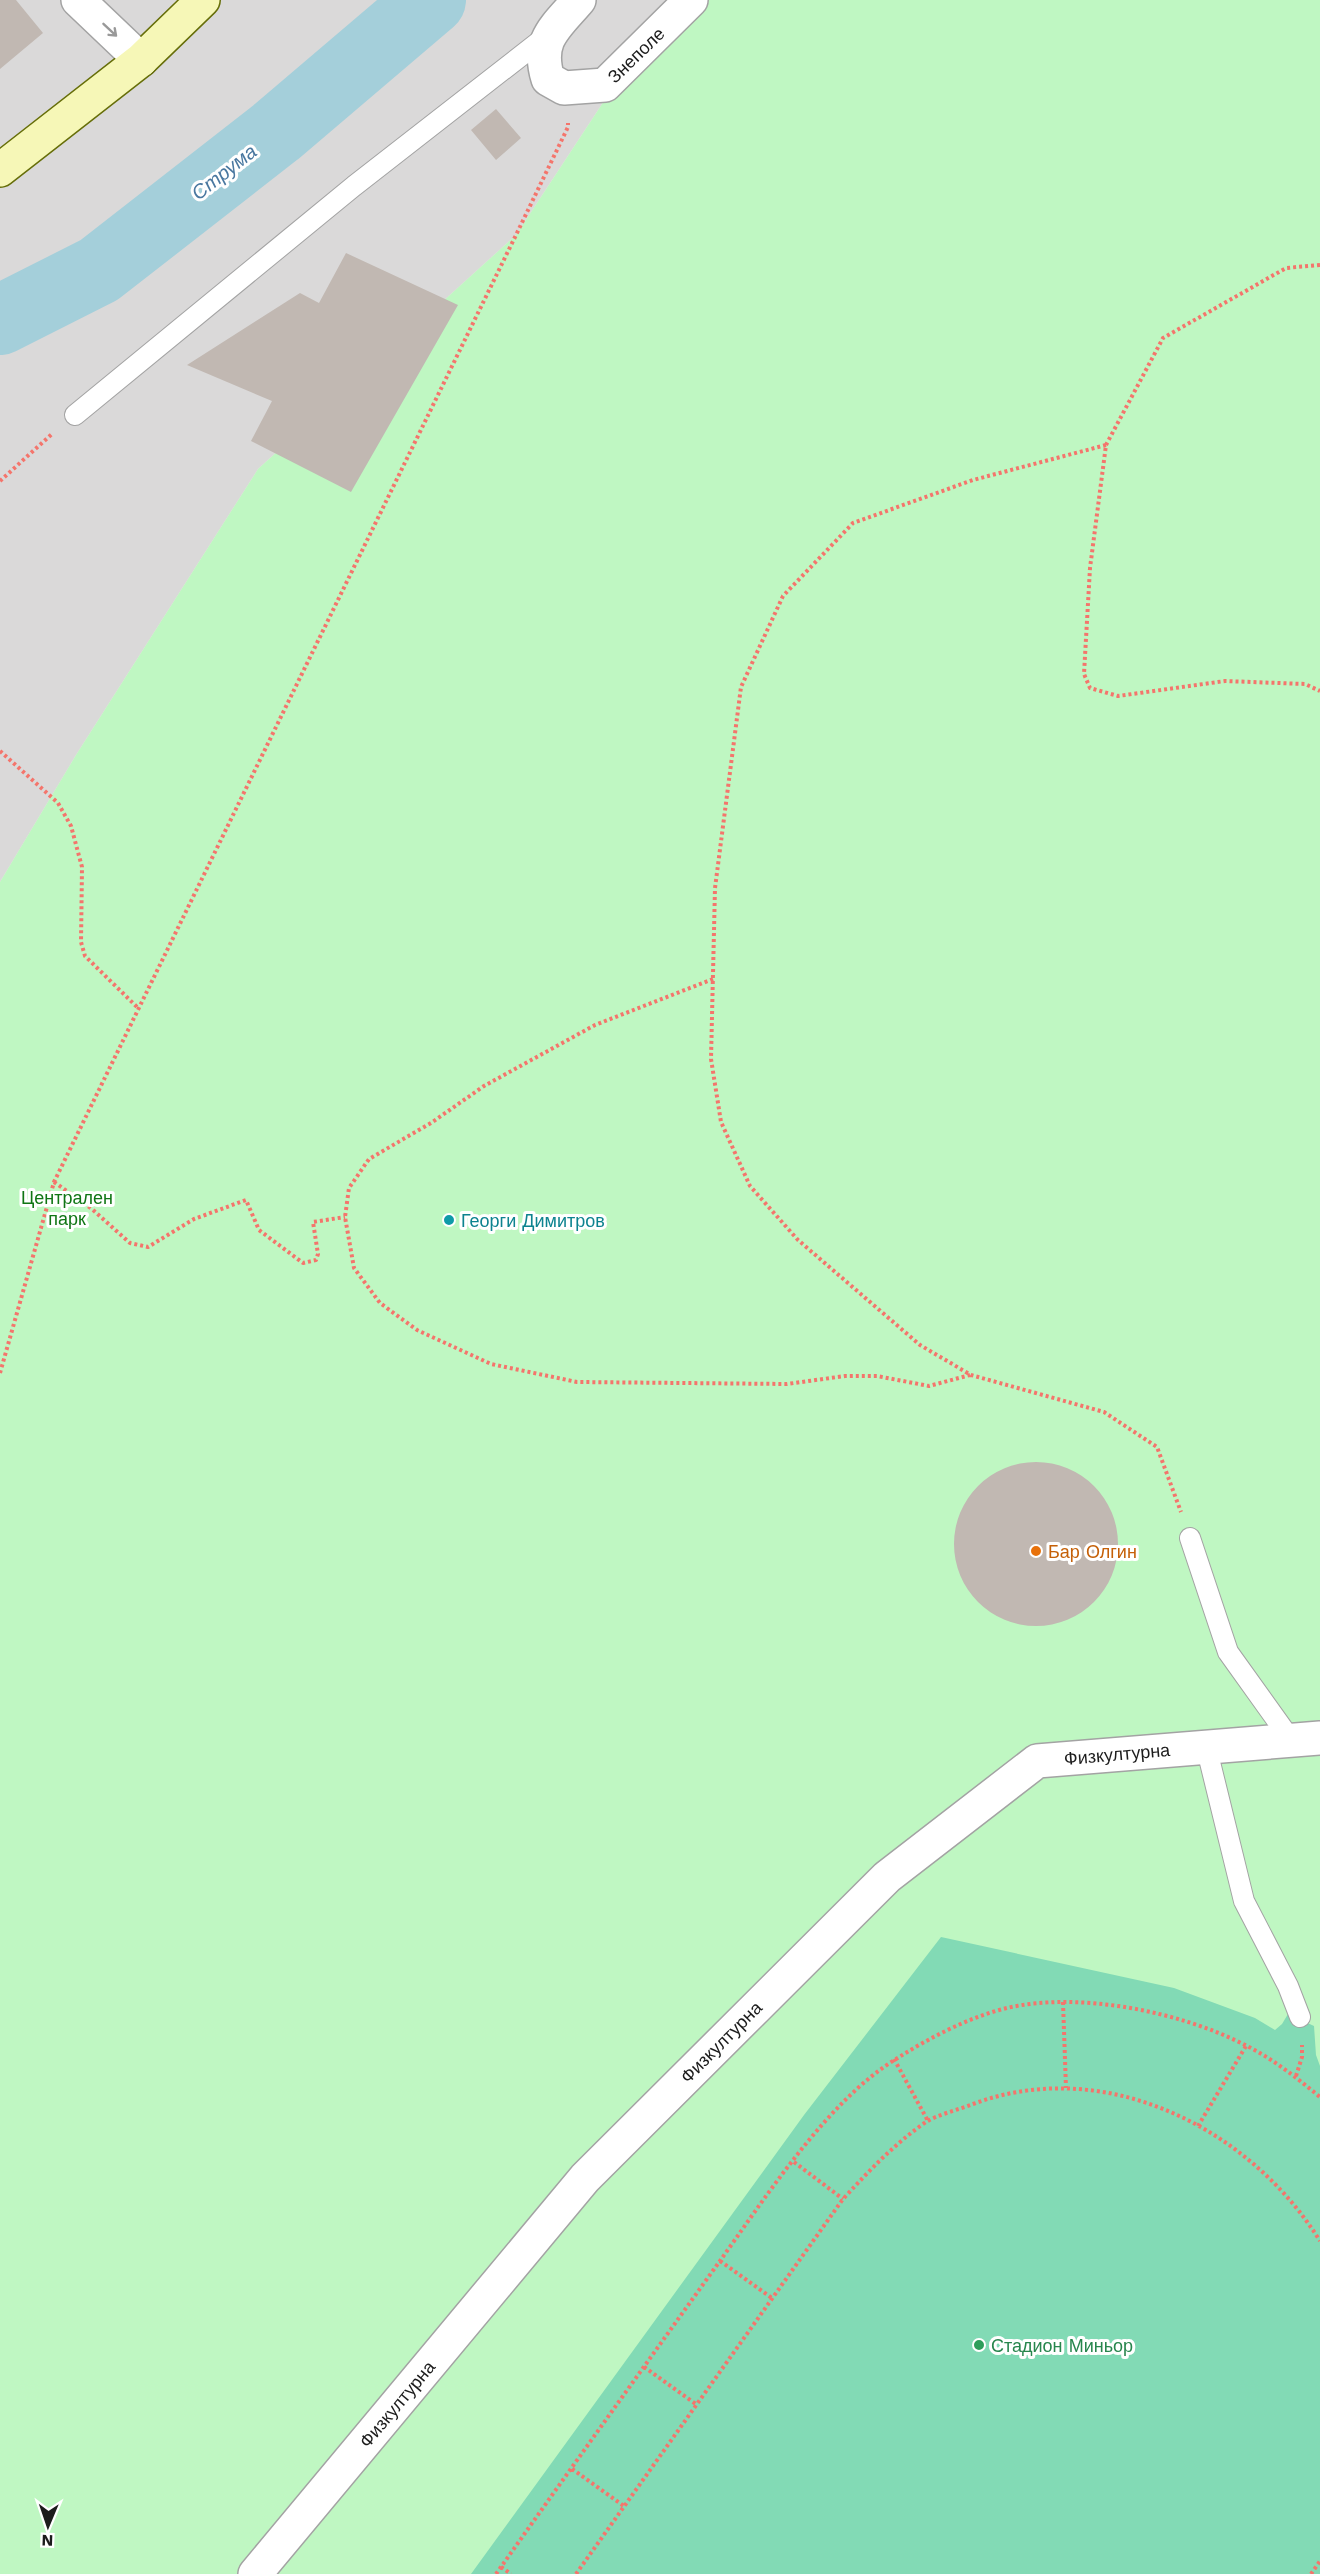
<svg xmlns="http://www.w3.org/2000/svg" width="1320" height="2574" font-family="'Work Sans',sans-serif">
<rect width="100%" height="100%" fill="#ede9e2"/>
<path fill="#dad9d9" d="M 0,0 L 691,0 L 627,66 L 516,235 L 258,469 L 76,755 L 0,882 Z"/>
<path fill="#bff7c2" d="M 691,0 L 1320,0 L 1320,2574 L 0,2574 L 0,882 L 76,755 L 258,469 L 516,235 L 627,66 Z"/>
<path fill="#82dab5" d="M 941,1937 L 1174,1988 L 1255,2018 L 1275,2030 L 1282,2024 L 1288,2014 L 1314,2026 L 1316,2055 L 1320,2066 L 1320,2574 L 471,2574 L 804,2115 Z"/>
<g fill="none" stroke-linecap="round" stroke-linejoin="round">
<path stroke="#a4cfda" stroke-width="70" d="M 0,320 L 99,270 L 276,132 L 431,0"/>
</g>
<path fill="#c1b8b2" d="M 0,0 L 16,0 L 43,33 L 0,69 Z
M 496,109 L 521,138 L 496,160 L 471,130 Z
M 346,253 L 458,305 L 351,492 L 251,441 L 272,401 L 187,365 L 300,293 L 319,303 Z
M954 1544a82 82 0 1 1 164 0a82 82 0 1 1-164 0Z"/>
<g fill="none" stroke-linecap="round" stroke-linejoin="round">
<defs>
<path id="lane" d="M 75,415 L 354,186 L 549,34
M 1190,1538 L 1228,1652 L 1291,1740
M 1206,1746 L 1244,1901 L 1288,1986 L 1300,2017"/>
<path id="street" d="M 78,0 L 141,60
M 579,0 C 555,28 536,40 548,79 L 564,88 L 605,85 L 691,0
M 255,2574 L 585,2178 L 887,1877 L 1037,1761 L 1320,1738"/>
<path id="secondary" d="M 0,170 L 141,60 L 203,0"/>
</defs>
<use href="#lane" stroke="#a3a3a3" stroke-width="22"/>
<use href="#street" stroke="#a3a3a3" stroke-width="36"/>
<use href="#secondary" stroke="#666e09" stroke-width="36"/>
<path stroke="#f4756c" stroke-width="4" stroke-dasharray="3 3" stroke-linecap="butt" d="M 1320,265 L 1286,268 L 1163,338 L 1106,445 L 1090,568 L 1084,674 L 1090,688 L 1118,696 L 1225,681 L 1305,684 L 1320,691
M 1106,445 L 973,480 L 853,523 L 783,596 L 741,687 L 715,888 L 711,1059 L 721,1122 L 750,1186 L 798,1240 L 920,1345 L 971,1375 L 1104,1412 L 1157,1447 L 1181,1512
M 0,481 L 53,433
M 0,751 L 58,803 L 71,826 L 82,867 L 81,942 L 85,956 L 139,1009
M 713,979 L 595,1025 L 484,1086 L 431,1123 L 369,1159 L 349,1188 L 345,1217 L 354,1268 L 380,1303 L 417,1330 L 491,1364 L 577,1382 L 787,1384 L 845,1376 L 877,1376 L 929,1386 L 970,1375
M 54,1182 L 92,1209 L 130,1243 L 148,1247 L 194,1219 L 246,1200 L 259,1230 L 303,1263 L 316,1260 L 318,1254 L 313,1222 L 345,1217
M 0,1373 L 54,1182 L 516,235 L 568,127 L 568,123
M 1063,2002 L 1066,2088
M 894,2059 L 928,2121
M 1296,2076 L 1302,2057 L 1302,2045
M 1198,2126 L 1246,2046
M 794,2162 L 843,2199
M 720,2261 L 772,2298
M 644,2367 L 697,2405
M 572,2469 L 624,2506
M 501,2567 L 511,2574
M 496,2574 C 569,2471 643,2368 717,2265 C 764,2200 827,2101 896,2059 C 929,2038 969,2017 1007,2008 C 1079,1991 1182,2012 1247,2046 C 1273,2059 1297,2078 1320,2097
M 576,2574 L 843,2199 C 869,2171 894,2144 926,2122 C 939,2114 958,2110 973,2104 C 1104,2055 1249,2127 1320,2241
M 1311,2574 L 1320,2561"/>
<use href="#lane" stroke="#fff" stroke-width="20"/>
<use href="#street" stroke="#fff" stroke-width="33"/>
<use href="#secondary" stroke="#f6f7b7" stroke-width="33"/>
</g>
<defs><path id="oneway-shaft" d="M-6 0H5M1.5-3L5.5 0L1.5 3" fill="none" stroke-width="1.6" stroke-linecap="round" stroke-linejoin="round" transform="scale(1.5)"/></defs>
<use stroke="#999" href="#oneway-shaft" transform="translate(110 30) rotate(43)"/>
<circle fill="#0f9aa8" stroke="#fff" stroke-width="2" cx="449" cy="1220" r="6"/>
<circle fill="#e8710a" stroke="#fff" stroke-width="2" cx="1036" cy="1551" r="6"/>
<circle fill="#2e9e5b" stroke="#fff" stroke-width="2" cx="979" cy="2345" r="6"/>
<g text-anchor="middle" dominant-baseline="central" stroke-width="6" stroke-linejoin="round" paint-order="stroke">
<g font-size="18" fill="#1c1c1c" stroke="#fff">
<text transform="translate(636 55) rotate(-44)">Знеполе</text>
<text transform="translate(1117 1754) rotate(-5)">Физкултурна</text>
<text transform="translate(721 2042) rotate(-45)">Физкултурна</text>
<text transform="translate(397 2404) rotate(-50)">Физкултурна</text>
</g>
<g font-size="18" fill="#0f7514" stroke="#fff">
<text x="67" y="1197">Централен<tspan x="67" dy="21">парк</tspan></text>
</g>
<g font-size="18" fill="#0d838f" stroke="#fff" text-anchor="start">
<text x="461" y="1220">Георги Димитров</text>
</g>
<g font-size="18" fill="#c56008" stroke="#fff" text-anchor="start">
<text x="1048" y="1551">Бар Олгин</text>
</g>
<g font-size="18" fill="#27864d" stroke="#fff" text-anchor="start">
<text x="991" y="2345">Стадион Миньор</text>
</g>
<g font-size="20" font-style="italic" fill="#4a78a0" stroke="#fff">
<text transform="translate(224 172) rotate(-38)">Струма</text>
</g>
</g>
<g transform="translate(48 2526) rotate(182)" stroke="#ffffff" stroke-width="4.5" paint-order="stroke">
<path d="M0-4.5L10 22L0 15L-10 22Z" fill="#1c1c1c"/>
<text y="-9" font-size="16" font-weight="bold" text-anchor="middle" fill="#1c1c1c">N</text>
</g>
</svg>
